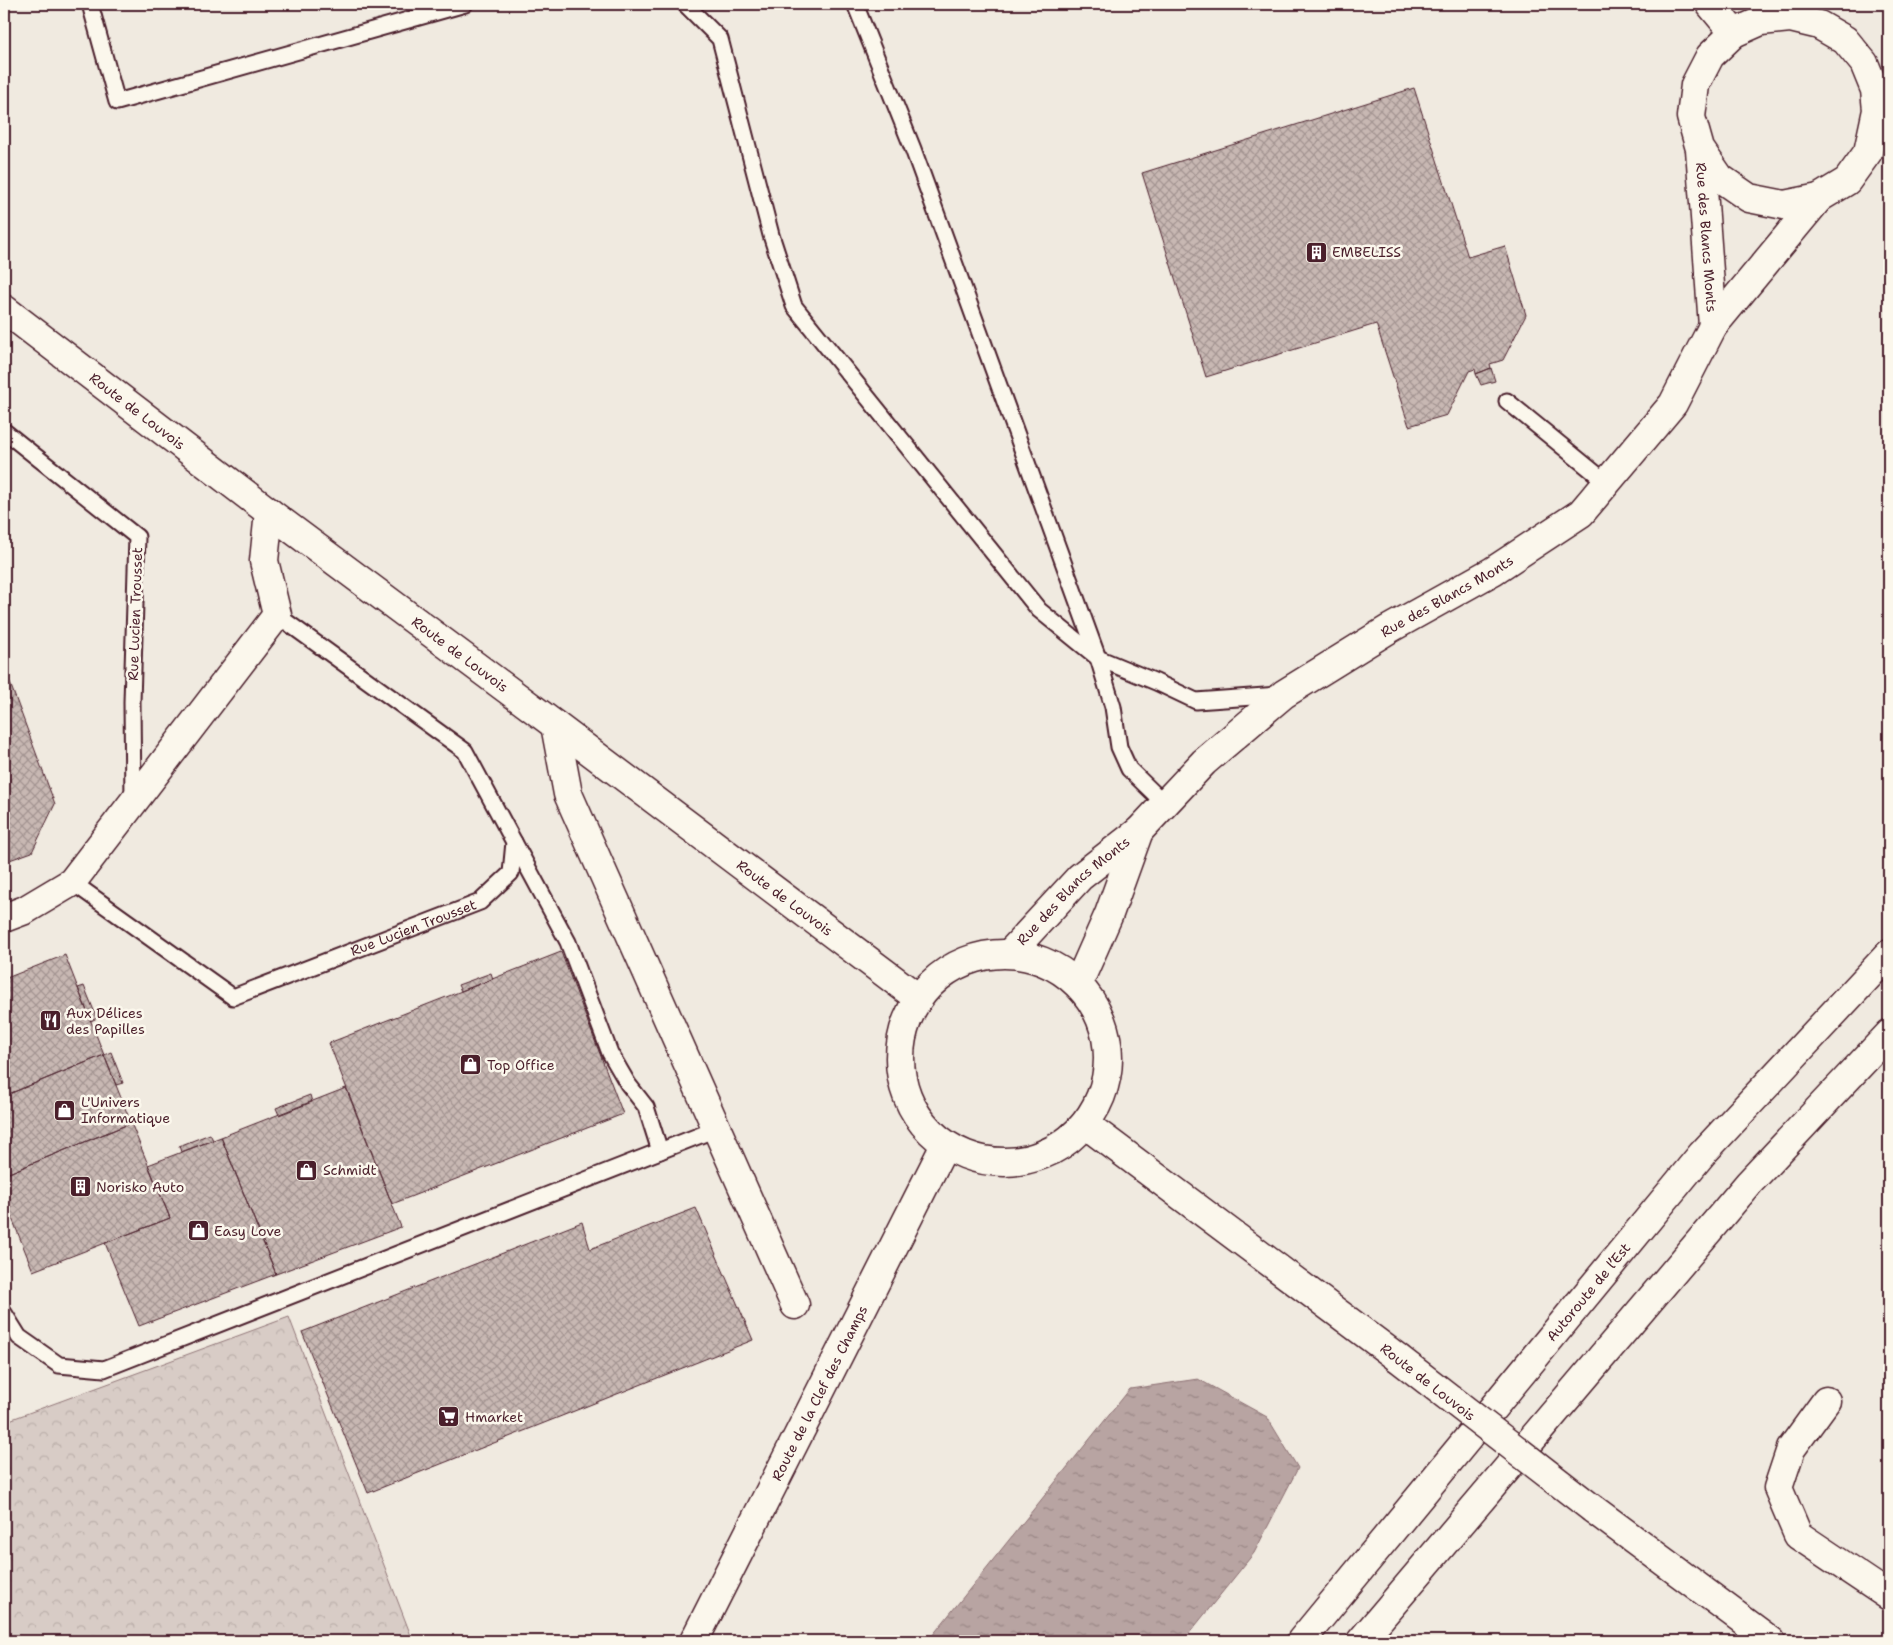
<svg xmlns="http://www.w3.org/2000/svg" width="1893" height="1645" font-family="'Shantell Sans',sans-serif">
<defs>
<pattern id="forest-crowns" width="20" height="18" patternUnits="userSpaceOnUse" patternTransform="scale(1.25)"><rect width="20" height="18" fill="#d8ccc6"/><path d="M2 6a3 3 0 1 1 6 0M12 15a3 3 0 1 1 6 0" fill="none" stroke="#bbafaa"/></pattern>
<pattern id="water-ripples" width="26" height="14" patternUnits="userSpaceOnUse" patternTransform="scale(1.25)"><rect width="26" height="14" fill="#b8a4a2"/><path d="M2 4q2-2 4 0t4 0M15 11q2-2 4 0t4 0" fill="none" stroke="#988584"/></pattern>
<pattern id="building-cross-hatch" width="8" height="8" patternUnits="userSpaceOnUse" patternTransform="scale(1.25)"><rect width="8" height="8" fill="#c8b8b3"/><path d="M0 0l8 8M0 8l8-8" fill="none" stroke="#a49592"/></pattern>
</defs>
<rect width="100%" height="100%" fill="#f0eae0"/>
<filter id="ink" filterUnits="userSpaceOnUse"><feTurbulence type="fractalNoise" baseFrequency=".02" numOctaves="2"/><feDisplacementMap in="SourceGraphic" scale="10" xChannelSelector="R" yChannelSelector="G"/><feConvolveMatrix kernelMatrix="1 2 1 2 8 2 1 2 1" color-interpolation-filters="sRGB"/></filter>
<g filter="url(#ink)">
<path fill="url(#forest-crowns)" stroke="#917678" d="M 289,1317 L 413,1641 L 4,1641 L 4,1422 Z"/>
<path fill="url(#water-ripples)" stroke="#8c6f72" d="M 1198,1379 L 1267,1417 L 1298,1468 L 1254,1553 L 1183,1641 L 928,1641 L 1130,1389 Z"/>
<path fill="url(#building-cross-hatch)" stroke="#4a1f2b" d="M 157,4 L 183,4 L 159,10 Z
M 1414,88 L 1468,257 L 1505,246 L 1526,315 L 1503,360 L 1490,364 L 1491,368 L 1476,374 L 1475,369 L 1469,371 L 1447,415 L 1409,426 L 1376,324 L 1206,377 L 1142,173 Z
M 1491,368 L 1495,381 L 1481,385 L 1476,374 Z
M 4,667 L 55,804 L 32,852 L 4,862 Z
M 561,952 L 623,1114 L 392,1204 L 329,1043 Z
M 65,955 L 104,1055 L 4,1096 L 4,979 Z
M 491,973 L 493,979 L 461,991 L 458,985 Z
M 84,986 L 97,1018 L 91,1021 L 78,988 Z
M 111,1052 L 123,1083 L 116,1085 L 104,1055 Z
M 104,1055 L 131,1123 L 4,1175 L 4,1096 Z
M 346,1088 L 401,1227 L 276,1274 L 221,1137 Z
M 310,1095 L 312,1102 L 279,1115 L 276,1108 Z
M 131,1123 L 170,1218 L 33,1271 L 4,1198 L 4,1175 Z
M 210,1134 L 213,1140 L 181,1152 L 179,1146 Z
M 221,1137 L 276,1274 L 139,1326 L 105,1243 L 170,1218 L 148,1165 Z
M 696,1208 L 753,1340 L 368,1493 L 302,1332 L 582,1222 L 590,1249 Z"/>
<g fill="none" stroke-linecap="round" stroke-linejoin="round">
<defs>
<g id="service">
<path d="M 90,4 L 117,102 L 465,4"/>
<path d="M 685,4 L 720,39 L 771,235 L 794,306 L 1039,610 L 1098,658 L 1156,682 L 1196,701 L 1280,695"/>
<path d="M 855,4 L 913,149 L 1098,658 L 1113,707 L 1119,747 L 1129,769 L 1165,804"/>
<path d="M 1507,401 L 1606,482"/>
<path d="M 4,431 L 137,537 L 132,702 L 133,800"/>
<path d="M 514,842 L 568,942 L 610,1053 L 628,1084 L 646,1107 L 660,1151"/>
<path id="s1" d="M 72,882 L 233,997 L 480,902 L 511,873 L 514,842 L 465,751 L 277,615"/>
<path d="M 4,1313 L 19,1337 L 59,1365 L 104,1369 L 716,1129"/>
</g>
<g id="minor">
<path d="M 1710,4 L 1734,33"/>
<path id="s2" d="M 1700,149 L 1720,178 L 1749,198 L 1784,205 L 1819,198 L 1847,181 L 1868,152 L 1877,110 L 1875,90 L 1864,63 L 1845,40 L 1819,25 L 1790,18 L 1761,21 L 1734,33 L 1710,56 L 1695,85 L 1691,117 L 1700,149 L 1713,326"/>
<path d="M 555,725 L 568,794 L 795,1305"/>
<path d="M 4,918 L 25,910 L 72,882 L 277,615 L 264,561 L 269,512"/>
<path id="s3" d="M 1010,953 L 1080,877 L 1139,831 L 1204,762 L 1284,694 L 1389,629 L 1493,571 L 1581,513 L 1673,404 L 1713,326 L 1819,198"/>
<path d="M 1078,984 L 1109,914 L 1139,831"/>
<path d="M 1826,1401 L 1791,1449 L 1778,1488 L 1798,1535 L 1889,1596"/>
<path id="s4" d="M 694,1641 L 945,1145"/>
</g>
<g id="secondary">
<path id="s5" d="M 4,309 L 269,512 L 555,725 L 918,998"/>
<circle cx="1004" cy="1058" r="104"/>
<path d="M 1085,1124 L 1398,1358"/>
<path d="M 1593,1509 L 1771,1641"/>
</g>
<g id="motorway">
<path id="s6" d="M 1301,1641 L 1702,1154 L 1889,954"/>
<path d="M 1361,1641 L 1749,1183 L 1889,1034"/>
</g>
</defs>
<use href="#service" stroke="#4a1f2b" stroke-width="19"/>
<use href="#minor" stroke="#4a1f2b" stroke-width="31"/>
<use href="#secondary" stroke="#4a1f2b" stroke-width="31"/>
<use href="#motorway" stroke="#4a1f2b" stroke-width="31"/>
<use href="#service" stroke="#fbf7ec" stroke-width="15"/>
<use href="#minor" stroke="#fbf7ec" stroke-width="28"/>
<use href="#secondary" stroke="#fbf7ec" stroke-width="28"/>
<use href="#motorway" stroke="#fbf7ec" stroke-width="28"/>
<defs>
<path id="secondary-bridge" d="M 1398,1358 L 1593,1509"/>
</defs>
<use href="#secondary-bridge" stroke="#4a1f2b" stroke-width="31" stroke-linecap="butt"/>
<use href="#secondary-bridge" stroke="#fbf7ec" stroke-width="28"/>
</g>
</g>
<defs>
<symbol id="building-square" viewBox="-11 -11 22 22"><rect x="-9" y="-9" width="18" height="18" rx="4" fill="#4a1f2b" stroke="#fbf7ec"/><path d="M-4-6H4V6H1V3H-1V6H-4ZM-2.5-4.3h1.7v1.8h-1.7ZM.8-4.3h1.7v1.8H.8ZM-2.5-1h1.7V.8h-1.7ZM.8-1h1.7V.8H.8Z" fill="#fff"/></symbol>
<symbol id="restaurant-square" viewBox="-11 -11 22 22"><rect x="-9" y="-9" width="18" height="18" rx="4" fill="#4a1f2b" stroke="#fbf7ec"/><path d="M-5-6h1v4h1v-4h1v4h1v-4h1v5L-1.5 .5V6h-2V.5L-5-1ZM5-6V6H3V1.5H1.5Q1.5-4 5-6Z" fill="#fff"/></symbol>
<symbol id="shop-square" viewBox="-11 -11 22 22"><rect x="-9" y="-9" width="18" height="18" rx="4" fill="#4a1f2b" stroke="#fbf7ec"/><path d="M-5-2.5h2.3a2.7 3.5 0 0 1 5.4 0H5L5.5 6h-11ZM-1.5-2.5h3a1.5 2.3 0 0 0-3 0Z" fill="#fff"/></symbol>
<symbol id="supermarket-square" viewBox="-11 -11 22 22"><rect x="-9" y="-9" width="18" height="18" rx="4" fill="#4a1f2b" stroke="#fbf7ec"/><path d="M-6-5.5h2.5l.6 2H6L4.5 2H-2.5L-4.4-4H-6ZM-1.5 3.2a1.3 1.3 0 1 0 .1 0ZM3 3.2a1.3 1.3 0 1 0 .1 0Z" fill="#fff"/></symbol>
</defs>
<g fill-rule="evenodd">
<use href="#building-square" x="1304" y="240" width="25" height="25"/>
<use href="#restaurant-square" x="38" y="1008" width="25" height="25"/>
<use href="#shop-square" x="458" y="1052" width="25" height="25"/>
<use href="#shop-square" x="52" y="1098" width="25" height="25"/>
<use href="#shop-square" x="294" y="1158" width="25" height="25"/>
<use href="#building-square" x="68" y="1174" width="25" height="25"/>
<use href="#shop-square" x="186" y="1218" width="25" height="25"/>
<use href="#supermarket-square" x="436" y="1404" width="25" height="25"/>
</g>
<g text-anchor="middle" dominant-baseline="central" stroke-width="5" stroke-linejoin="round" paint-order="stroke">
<g font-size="14" fill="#4a1f2b" stroke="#fbf7ec">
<text stroke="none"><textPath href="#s2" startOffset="671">Rue des Blancs Monts</textPath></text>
<text stroke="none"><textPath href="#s5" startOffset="168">Route de Louvois</textPath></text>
<text stroke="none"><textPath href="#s3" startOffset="568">Rue des Blancs Monts</textPath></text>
<text transform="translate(135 614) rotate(-88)">Rue Lucien Trousset</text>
<text stroke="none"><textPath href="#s5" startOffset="572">Route de Louvois</textPath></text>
<text stroke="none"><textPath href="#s3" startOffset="89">Rue des Blancs Monts</textPath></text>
<text stroke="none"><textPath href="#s5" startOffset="978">Route de Louvois</textPath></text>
<text stroke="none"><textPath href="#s1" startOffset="391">Rue Lucien Trousset</textPath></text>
<text stroke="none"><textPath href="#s6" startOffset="452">Autoroute de l’Est</textPath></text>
<text transform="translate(1428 1382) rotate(38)">Route de Louvois</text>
<text stroke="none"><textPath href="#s4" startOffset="278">Route de la Clef des Champs</textPath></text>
</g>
<g font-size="14" fill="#4a1f2b" stroke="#fbf7ec" text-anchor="start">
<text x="1332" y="252">EMBELISS</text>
<text x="66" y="1013">Aux Délices<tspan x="66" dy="16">des Papilles</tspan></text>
<text x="487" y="1065">Top Office</text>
<text x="81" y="1102">L'Univers<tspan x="81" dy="16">Informatique</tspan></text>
<text x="323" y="1170">Schmidt</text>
<text x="96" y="1187">Norisko Auto</text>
<text x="214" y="1231">Easy Love</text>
<text x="465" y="1417">Hmarket</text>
</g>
</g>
<rect width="1893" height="1645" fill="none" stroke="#fbf7ec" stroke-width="20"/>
<rect x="10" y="10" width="1873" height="1625" fill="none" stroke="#4a1f2b" stroke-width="2" filter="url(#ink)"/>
</svg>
